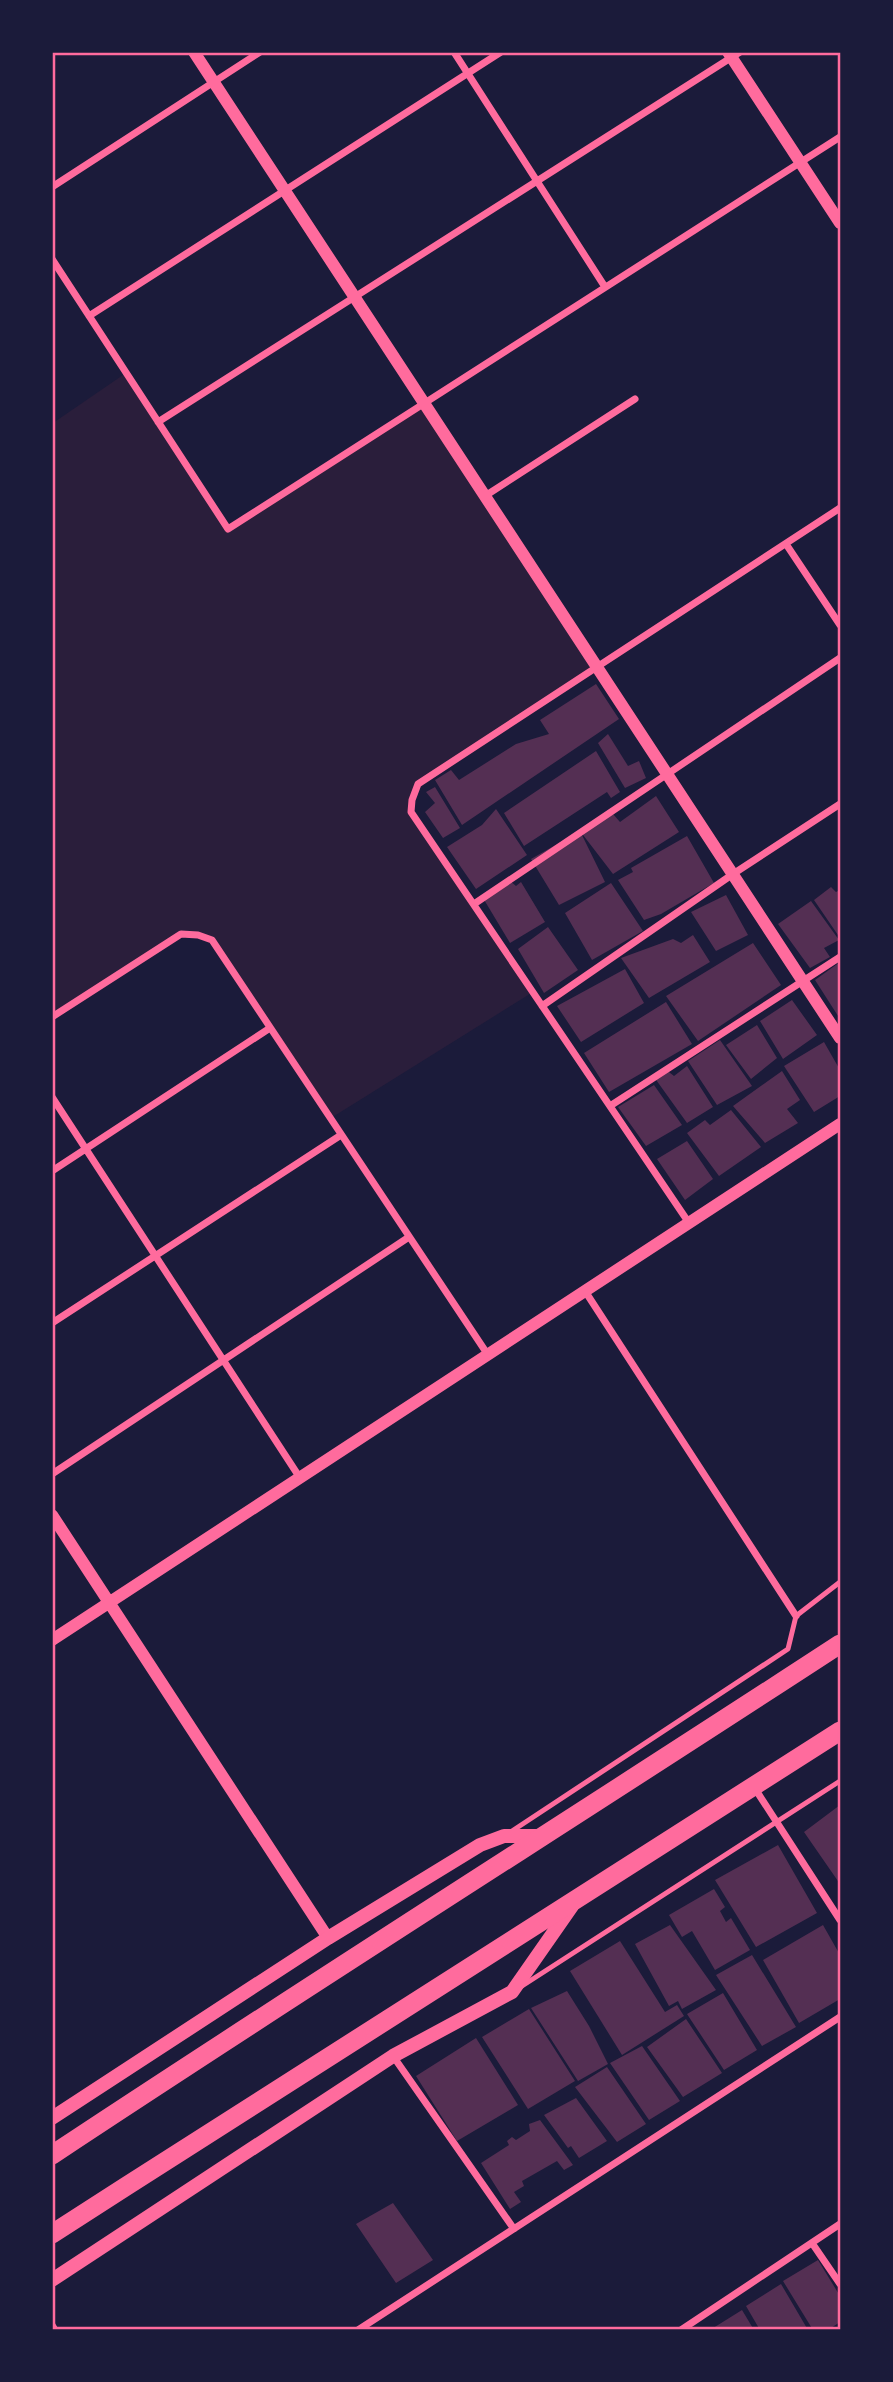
<svg xmlns="http://www.w3.org/2000/svg" width="893" height="2382" font-family="'Asap Condensed',sans-serif">
<rect width="100%" height="100%" fill="#1b1b3a"/>
<path fill="#2a1e3b" d="M 126,373 L 228,528 L 424,404 L 598,668 L 418,784 L 411,812 L 533,992 L 331,1118 L 212,940 L 181,934 L 53,1017 L 53,423 Z"/>
<path fill="#542f53" d="M 596,684 L 619,719 L 462,825 L 435,780 L 451,770 L 459,780 L 516,744 L 549,734 L 540,720 Z
M 608,734 L 628,766 L 639,761 L 646,778 L 625,788 L 598,743 Z
M 596,751 L 620,792 L 611,798 L 607,792 L 524,846 L 504,813 Z
M 435,787 L 460,828 L 443,838 L 425,812 L 435,803 L 426,792 Z
M 656,796 L 679,832 L 613,874 L 580,831 L 605,882 L 559,905 L 531,859 L 580,831 L 613,814 L 620,822 Z
M 496,809 L 527,855 L 476,889 L 447,847 L 482,825 Z
M 687,836 L 714,883 L 661,914 L 644,920 L 618,880 L 633,872 L 631,868 Z
M 510,881 L 516,886 L 521,882 L 545,922 L 510,943 L 483,898 Z
M 611,883 L 643,931 L 592,960 L 565,913 Z
M 831,887 L 836,892 L 840,890 L 840,938 L 814,900 Z
M 726,895 L 748,935 L 716,951 L 691,912 Z
M 811,901 L 839,940 L 824,948 L 830,957 L 810,968 L 778,924 Z
M 548,927 L 578,970 L 544,993 L 518,949 Z
M 693,935 L 710,962 L 649,998 L 621,958 L 673,939 L 681,943 Z
M 753,943 L 781,985 L 698,1041 L 666,996 Z
M 840,962 L 840,1019 L 815,980 Z
M 625,969 L 644,1003 L 581,1042 L 557,1006 Z
M 792,1000 L 817,1035 L 783,1059 L 760,1021 Z
M 666,1002 L 692,1044 L 609,1092 L 584,1053 Z
M 757,1025 L 777,1058 L 751,1079 L 726,1045 Z
M 720,1040 L 752,1086 L 717,1105 L 688,1061 Z
M 824,1042 L 840,1070 L 840,1096 L 814,1112 L 784,1066 Z
M 687,1066 L 713,1107 L 687,1123 L 654,1077 L 665,1069 L 674,1076 Z
M 782,1071 L 800,1100 L 787,1109 L 798,1123 L 765,1143 L 733,1106 Z
M 654,1085 L 682,1125 L 646,1146 L 618,1107 Z
M 731,1110 L 761,1147 L 719,1176 L 687,1133 L 705,1120 L 710,1125 Z
M 687,1141 L 713,1179 L 685,1200 L 657,1159 Z
M 840,1805 L 840,1884 L 804,1832 Z
M 778,1845 L 817,1913 L 756,1947 L 715,1880 Z
M 714,1889 L 725,1907 L 720,1911 L 726,1922 L 731,1918 L 750,1950 L 715,1970 L 692,1931 L 682,1937 L 669,1915 Z
M 670,1925 L 716,1990 L 682,2009 L 678,2001 L 669,2006 L 635,1944 Z
M 823,1925 L 840,1955 L 840,1999 L 799,2023 L 763,1960 Z
M 620,1941 L 665,2012 L 677,2005 L 684,2016 L 622,2055 L 570,1971 Z
M 752,1955 L 796,2027 L 762,2046 L 716,1975 Z
M 567,1991 L 589,2026 L 608,2064 L 578,2081 L 531,2008 Z
M 723,1993 L 757,2050 L 724,2070 L 687,2014 Z
M 529,2009 L 575,2081 L 528,2109 L 482,2037 Z
M 686,2019 L 722,2073 L 683,2097 L 647,2047 Z
M 476,2038 L 518,2105 L 457,2141 L 416,2076 Z
M 642,2046 L 680,2101 L 649,2120 L 610,2063 Z
M 607,2067 L 646,2124 L 617,2142 L 575,2087 Z
M 576,2098 L 607,2141 L 579,2158 L 571,2146 L 568,2148 L 544,2115 Z
M 540,2120 L 573,2165 L 564,2170 L 557,2161 L 522,2181 L 524,2186 L 514,2192 L 521,2202 L 510,2209 L 481,2163 L 509,2145 L 507,2141 L 512,2137 L 516,2140 L 530,2131 L 529,2124 Z
M 393,2203 L 433,2260 L 396,2283 L 356,2224 Z
M 818,2260 L 840,2296 L 840,2322 L 828,2330 L 813,2330 L 783,2281 Z
M 781,2284 L 808,2330 L 760,2330 L 746,2306 Z
M 742,2310 L 754,2330 L 710,2330 Z"/>
<g fill="none" stroke-linecap="round" stroke-linejoin="round">
<path stroke="#ff6b9d" stroke-width="5" d="M 509,1833 L 788,1649 L 796,1616 L 840,1582
M 522,1986 L 840,1781"/>
<path stroke="#ff6b9d" stroke-width="7" d="M 454,52 L 605,287
M 52,187 L 260,52
M 52,259 L 228,529 L 840,137
M 89,316 L 501,52
M 158,422 L 740,52
M 485,496 L 635,399
M 786,544 L 840,625
M 474,904 L 840,658
M 542,1006 L 733,874 L 840,804
M 52,1017 L 181,934 L 198,935 L 212,940 L 488,1355
M 52,1097 L 300,1478
M 610,1106 L 840,957
M 52,1171 L 270,1028
M 689,1223 L 411,812 L 412,800 L 418,784 L 840,508
M 585,1291 L 796,1616
M 52,1323 L 341,1135
M 52,1474 L 409,1237
M 754,1787 L 840,1920
M 393,2056 L 514,2229
M 812,2243 L 840,2284
M 52,2325 L 55,2330
M 358,2330 L 840,2017
M 681,2330 L 840,2224"/>
<path stroke="#ff6b9d" stroke-width="12" d="M 194,52 L 840,1038
M 728,52 L 840,223
M 52,1515 L 328,1938
M 52,1640 L 840,1124"/>
<path stroke="#ff6b9d" stroke-width="14" d="M 52,2118 L 328,1938 L 480,1845 L 504,1836 L 543,1836
M 52,2280 L 393,2056 L 512,1992 L 572,1906"/>
<path stroke="#ff6b9d" stroke-width="19" d="M 52,2155 C 313,1982 578,1815 840,1644
M 52,2234 C 314,2065 578,1899 840,1731"/>
</g>
<rect width="893" height="2382" fill="none" stroke="#1b1b3a" stroke-width="108"/>
<rect x="54" y="54" width="785" height="2274" fill="none" stroke="#ff6b9d" stroke-width="2.5"/>
</svg>
